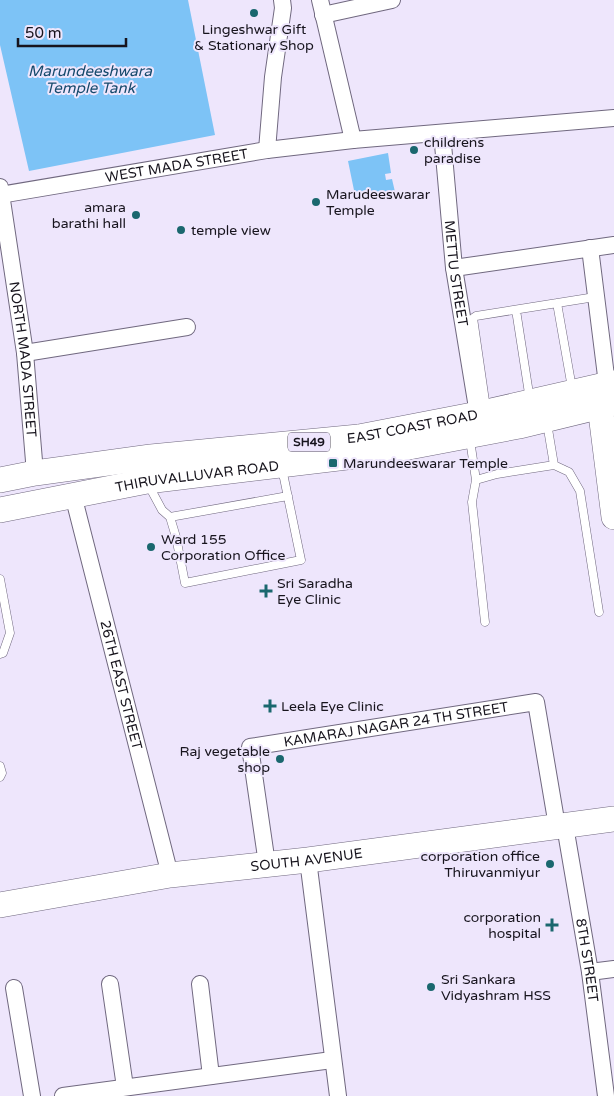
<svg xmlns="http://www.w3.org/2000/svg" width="614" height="1096" font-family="'Varela Round',sans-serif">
<rect width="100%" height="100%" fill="#eee6fc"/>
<path fill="#7dc3f6" d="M 0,0 L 188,0 L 215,135 L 29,171 L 0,45 Z
M 388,153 L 391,173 L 385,174 L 386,180 L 392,179 L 395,192 L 356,200 L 348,161 Z"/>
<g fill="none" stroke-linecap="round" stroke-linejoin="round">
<defs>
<path id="lane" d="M 557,303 L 572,388
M 516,310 L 530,400
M 486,408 L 473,318 L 476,316 L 595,297
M 547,423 L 554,465
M 470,440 L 476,480
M 148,484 L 162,510 L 170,517 L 176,537 L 185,583 L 301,560 L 284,478 L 280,469
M 170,517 L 288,496
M 0,579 L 10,633 L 3,653 L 0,654
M 485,622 L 472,502 L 476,480 L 497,474 L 554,465 L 569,472 L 580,491 L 599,612
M 0,766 L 2,773 L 0,777"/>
<g id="street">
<path d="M 320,0 L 353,140"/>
<path d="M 323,15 L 392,0"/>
<path id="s1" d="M 442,133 L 454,268 L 478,414"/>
<path d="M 267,150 L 273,77 L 283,8 L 282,0"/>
<path id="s2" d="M 0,187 L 25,353 L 35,473"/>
<path id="s3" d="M 0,195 L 267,150 L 353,140 L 614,118"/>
<path d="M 590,248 L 607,384"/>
<path d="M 454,268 L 614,245"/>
<path d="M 25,353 L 187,327"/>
<path id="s4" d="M 73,495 L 170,875"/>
<path id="s5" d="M 565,826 L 590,972 L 606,1096"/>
<path d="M 308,860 L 338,1096"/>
<path id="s6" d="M 267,864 L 250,747 L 536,702 L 557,826"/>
<path d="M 590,972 L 614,969"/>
<path d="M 110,984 L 125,1087"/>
<path d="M 200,984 L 211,1076"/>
<path d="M 14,988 L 32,1096"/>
<path d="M 63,1096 L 332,1060"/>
</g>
<g id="primary">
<path d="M 600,406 L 614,517"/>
<path id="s7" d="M 0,480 L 35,473 L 151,457 L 359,437 L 478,414 L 614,383"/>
<path id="s8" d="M 0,510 L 147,481 L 372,454 L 519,426 L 614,403"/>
<path id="s9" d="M 0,905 L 170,875 L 308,860 L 614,819"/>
</g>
</defs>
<use href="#lane" stroke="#70687f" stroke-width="9"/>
<use href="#street" stroke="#70687f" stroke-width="18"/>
<use href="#primary" stroke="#70687f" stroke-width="26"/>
<use href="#lane" stroke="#fff" stroke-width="8"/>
<use href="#street" stroke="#fff" stroke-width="16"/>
<use href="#primary" stroke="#fff" stroke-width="25"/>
</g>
<g fill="#1a676e" stroke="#eee6fc" stroke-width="2">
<circle cx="254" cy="13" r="5"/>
<circle cx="414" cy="150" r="5"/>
<circle cx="316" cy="202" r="5"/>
<circle cx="136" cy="215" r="5"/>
<circle cx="181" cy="230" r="5"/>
<rect x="328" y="458" width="10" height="10" rx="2.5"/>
<circle cx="151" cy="547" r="5"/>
<path d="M263.5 583.5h5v5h5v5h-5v5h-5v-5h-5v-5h5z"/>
<path d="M267.5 698.5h5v5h5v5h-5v5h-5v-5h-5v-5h5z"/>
<circle cx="280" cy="759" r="5"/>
<circle cx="550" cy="864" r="5"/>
<path d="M549.5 917.5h5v5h5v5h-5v5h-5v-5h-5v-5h5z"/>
<circle cx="431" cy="987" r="5"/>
</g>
<g text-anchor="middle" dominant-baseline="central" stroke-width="4" stroke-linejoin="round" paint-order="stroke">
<rect fill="#eee6fc" stroke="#585360" stroke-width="1" x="288" y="432.5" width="42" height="19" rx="4"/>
<g font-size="12" font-weight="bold" fill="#17141d">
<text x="309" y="442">SH49</text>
</g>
<g font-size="14" fill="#17141d" stroke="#eee6fc" text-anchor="start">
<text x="254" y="29" text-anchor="middle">Lingeshwar Gift<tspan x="254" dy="16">&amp; Stationary Shop</tspan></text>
<text x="424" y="142">childrens<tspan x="424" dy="16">paradise</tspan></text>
<text x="326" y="194">Marudeeswarar<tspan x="326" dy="16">Temple</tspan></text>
<text x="126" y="207" text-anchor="end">amara<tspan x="126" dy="16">barathi hall</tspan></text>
<text x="191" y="230">temple view</text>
<text x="343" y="463">Marundeeswarar Temple</text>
<text x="161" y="539">Ward 155<tspan x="161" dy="16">Corporation Office</tspan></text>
<text x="277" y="583">Sri Saradha<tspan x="277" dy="16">Eye Clinic</tspan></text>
<text x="281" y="706">Leela Eye Clinic</text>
<text x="270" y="751" text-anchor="end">Raj vegetable<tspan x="270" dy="16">shop</tspan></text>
<text x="540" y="856" text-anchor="end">corporation office<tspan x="540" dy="16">Thiruvanmiyur</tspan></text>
<text x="541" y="917" text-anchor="end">corporation<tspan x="541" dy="16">hospital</tspan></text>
<text x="441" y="979">Sri Sankara<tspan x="441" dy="16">Vidyashram HSS</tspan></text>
</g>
<g font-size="14" fill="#17141d" stroke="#eee6fc">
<text stroke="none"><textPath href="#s3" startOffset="179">WEST MADA STREET</textPath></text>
<text stroke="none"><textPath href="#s1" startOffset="141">METTU STREET</textPath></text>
<text stroke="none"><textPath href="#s2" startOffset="174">NORTH MADA STREET</textPath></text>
<text stroke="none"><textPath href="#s7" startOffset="416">EAST COAST ROAD</textPath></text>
<text stroke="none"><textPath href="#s8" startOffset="200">THIRUVALLUVAR ROAD</textPath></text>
<text stroke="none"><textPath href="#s4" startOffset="196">26TH EAST STREET</textPath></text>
<text stroke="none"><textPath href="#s6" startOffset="266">KAMARAJ NAGAR 24 TH STREET</textPath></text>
<text stroke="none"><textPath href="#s9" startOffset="310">SOUTH AVENUE</textPath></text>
<text stroke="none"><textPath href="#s5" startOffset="136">8TH STREET</textPath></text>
</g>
<g font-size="15" font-style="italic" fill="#15496c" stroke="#eee6fc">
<text x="90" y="71">Marundeeshwara<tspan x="90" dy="17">Temple Tank</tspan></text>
</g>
</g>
<path d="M18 38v8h108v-8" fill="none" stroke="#17141d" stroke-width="2.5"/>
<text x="25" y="38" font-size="15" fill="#17141d" stroke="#eee6fc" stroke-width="4" paint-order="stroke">50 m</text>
</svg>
